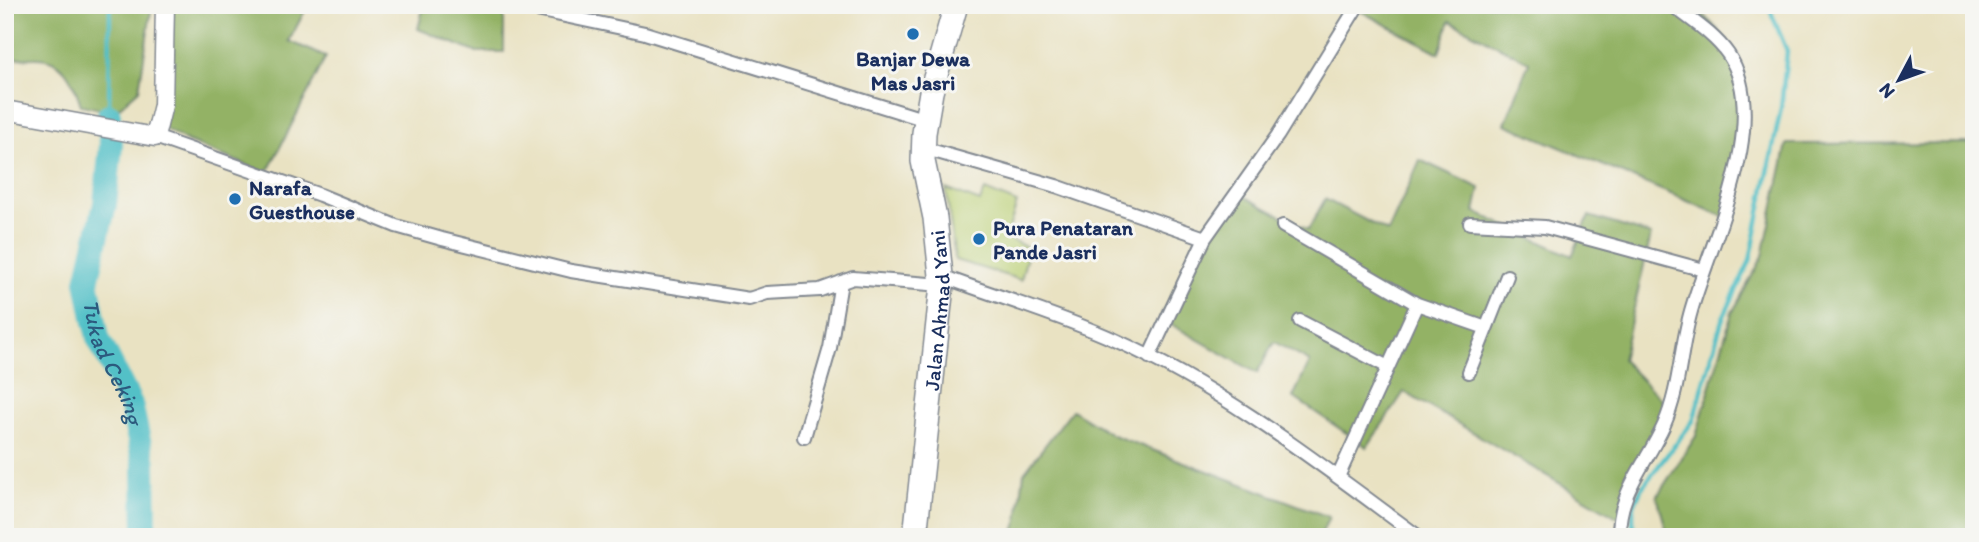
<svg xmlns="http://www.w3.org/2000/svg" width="1979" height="542" font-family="Itim,sans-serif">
<rect width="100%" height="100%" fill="#f6f6f2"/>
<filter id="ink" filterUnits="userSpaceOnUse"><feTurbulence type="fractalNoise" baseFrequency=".0143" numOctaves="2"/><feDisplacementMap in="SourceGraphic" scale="14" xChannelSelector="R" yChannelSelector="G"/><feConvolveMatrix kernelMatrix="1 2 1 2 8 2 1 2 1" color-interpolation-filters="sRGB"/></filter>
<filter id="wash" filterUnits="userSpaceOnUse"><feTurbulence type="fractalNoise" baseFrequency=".00686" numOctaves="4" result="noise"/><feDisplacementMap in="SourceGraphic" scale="28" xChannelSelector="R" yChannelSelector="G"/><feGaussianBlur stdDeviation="1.57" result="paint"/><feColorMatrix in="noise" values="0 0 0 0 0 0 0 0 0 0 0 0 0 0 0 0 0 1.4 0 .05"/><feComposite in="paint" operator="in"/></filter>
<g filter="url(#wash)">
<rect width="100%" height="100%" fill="#e9e2c2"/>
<path fill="#bacf73" stroke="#6a7f68" stroke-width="2" d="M 946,189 L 980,202 L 985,190 L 1017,203 L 1006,238 L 1029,248 L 1021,280 L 955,260 Z"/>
<path fill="#93b265" stroke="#577062" stroke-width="2" d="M 5,5 L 152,5 L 139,90 L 114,112 L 81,105 C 73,80 64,57 34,58 C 24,58 15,59 5,57 Z
M 165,5 L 308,5 L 289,41 L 326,57 L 267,173 L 188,142 L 162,127 Z
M 424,5 L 504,5 L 504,52 L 475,52 L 418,29 Z
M 1349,5 L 1694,5 C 1706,19 1725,34 1734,50 C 1760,95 1735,170 1725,217 L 1505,124 L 1529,62 L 1450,21 L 1439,53 Z
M 1974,143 L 1974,537 L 1668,537 L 1657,496 L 1696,436 L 1732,313 L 1763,256 L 1787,144 Z
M 1420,160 L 1480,188 L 1475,212 L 1572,256 L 1589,216 L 1651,235 L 1622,360 L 1672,410 L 1631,482 L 1624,521 L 1404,392 L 1367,447 L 1293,397 L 1310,362 L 1274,342 L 1257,373 L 1160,318 L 1190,258 L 1234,191 L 1308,230 L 1325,199 L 1388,232 Z
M 1072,410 L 1113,435 L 1329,517 L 1320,537 L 1012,537 L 1018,520 L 1024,473 Z"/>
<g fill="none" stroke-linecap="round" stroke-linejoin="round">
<path stroke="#52c0c7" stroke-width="4.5" d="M 109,115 L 110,5
M 1637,537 L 1633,528 L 1633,508 L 1641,489 L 1693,421 L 1722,320 L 1750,261 L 1781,108 L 1787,51 L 1768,5"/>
<path stroke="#52c0c7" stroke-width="24" id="s1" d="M 109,115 L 111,145 L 105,204 L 87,281 L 98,338 L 131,404 L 144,463 L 145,537"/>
</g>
</g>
<g filter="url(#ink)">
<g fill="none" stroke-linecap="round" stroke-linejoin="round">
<defs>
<path id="street" d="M 513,5 L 645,33 L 926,120
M 155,137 L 320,195 L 396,226 L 442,239 L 571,271 L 749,299 L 767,293 L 820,290 L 853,278 L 942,285
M 923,148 L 1056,186 L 1205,238
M 1470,223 L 1545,227 L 1704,270
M 1283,226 L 1417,304 L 1486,328
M 939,275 C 997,297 1058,314 1115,340 C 1226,390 1321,465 1419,537
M 1300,321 L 1388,367
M 1149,357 L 1205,238 L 1278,135 L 1358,5
M 1469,372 L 1507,276
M 804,437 L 830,348 L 841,282
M 1338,477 L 1417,304
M 1619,537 C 1618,491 1646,465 1664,425 C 1680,389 1680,349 1691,311 C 1710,243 1773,120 1728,54 C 1714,34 1691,20 1672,5"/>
<path id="secondary" d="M 5,110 L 155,137 L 163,105 L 165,5"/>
<g id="highway">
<path id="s2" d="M 915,537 L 942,285 L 935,218 L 923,161 L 924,133 L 931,92 L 956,5"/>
</g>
</defs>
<use href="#street" stroke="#828890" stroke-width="16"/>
<use href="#secondary" stroke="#828890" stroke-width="21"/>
<use href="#highway" stroke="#828890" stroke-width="26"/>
<use href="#street" stroke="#fff" stroke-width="12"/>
<use href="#secondary" stroke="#fff" stroke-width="18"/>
<use href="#highway" stroke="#fff" stroke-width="23"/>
</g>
</g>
<g fill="#1f6fb2" stroke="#f6f6f2" stroke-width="2.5">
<circle cx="913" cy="34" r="7"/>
<circle cx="235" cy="199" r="7"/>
<circle cx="979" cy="239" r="7"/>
</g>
<g text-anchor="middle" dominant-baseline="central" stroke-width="6" stroke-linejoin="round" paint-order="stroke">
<g font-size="21" font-weight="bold" fill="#1b2f5e" stroke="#f6f6f2" text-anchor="start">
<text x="913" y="58" text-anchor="middle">Banjar Dewa<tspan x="913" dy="24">Mas Jasri</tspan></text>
<text x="249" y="187">Narafa<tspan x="249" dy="24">Guesthouse</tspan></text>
<text x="993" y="227">Pura Penataran<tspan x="993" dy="24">Pande Jasri</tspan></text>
</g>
<g font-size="21" fill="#1b2f5e" stroke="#f6f6f2">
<text stroke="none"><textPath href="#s2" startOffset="228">Jalan Ahmad Yani</textPath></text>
</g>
<g font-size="23" font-style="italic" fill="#2c5a7e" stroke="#f6f6f2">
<text stroke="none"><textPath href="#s1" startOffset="254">Tukad Ceking</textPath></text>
</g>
</g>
<rect width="1979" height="542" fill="none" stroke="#f6f6f2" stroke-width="28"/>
<g transform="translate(1899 80) rotate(229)" stroke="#f6f6f2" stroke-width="5" paint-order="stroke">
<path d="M0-5L12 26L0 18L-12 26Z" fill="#1b2f5e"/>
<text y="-10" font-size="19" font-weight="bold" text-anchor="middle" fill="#1b2f5e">N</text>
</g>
</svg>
